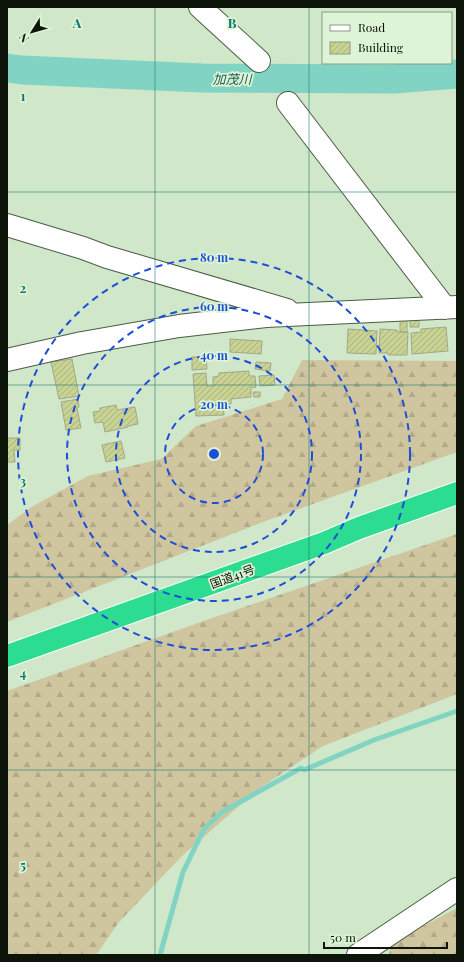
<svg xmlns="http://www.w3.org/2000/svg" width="464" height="962" font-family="'Playfair Display','Noto Sans JP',serif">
<defs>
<pattern id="forest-firs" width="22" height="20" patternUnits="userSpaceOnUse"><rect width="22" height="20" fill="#cfc6a0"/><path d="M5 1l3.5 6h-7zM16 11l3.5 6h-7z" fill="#b1a988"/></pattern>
<pattern id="building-hatch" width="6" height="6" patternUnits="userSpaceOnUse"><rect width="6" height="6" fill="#c7d293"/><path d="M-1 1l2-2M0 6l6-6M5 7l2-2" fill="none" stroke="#aab37d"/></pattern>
</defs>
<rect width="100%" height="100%" fill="#d1e7c9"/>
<path fill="url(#forest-firs)" d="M 302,360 L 457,361 L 457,452 L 263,522 L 7,622 L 7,525 L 33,506 L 88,476 L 161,459 L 196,426 L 282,399 Z
M 457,534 L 457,694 L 323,746 L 257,790 L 181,857 L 119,922 L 96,955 L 7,955 L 7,691 L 195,624 Z
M 457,908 L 457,955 L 389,955 L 390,944 Z"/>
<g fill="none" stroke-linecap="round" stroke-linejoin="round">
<path stroke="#81d4c3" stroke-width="5" d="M 160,955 L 183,872 L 204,829 L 222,812 L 301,768 L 304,770 L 374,740 L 457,711"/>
<path stroke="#81d4c3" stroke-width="29" d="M 7,68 L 22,70 L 202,78 L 394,79 L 457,74"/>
</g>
<path fill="url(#building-hatch)" stroke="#a2a887" d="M 410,317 L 419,317 L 419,327 L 410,327 Z
M 400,320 L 407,320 L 407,332 L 400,332 Z
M 446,327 L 448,351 L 412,354 L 411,333 L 421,332 L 421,329 Z
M 348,329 L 377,331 L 376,354 L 347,353 Z
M 380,329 L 397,330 L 397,332 L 408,332 L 407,355 L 388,355 L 388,353 L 379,353 Z
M 230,339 L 262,341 L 261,354 L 230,352 Z
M 192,357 L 206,357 L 207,369 L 192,370 Z
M 72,359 L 79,396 L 59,399 L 51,362 Z
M 256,362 L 271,363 L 270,371 L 255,369 Z
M 249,371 L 249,376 L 255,376 L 256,387 L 251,388 L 251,397 L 231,399 L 231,404 L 223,404 L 224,415 L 196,416 L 193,374 L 206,373 L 207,386 L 213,386 L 213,377 L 219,376 L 219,373 Z
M 274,375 L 275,385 L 260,386 L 259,376 Z
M 253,392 L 260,392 L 260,397 L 254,397 Z
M 78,399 L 79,407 L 77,408 L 81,428 L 66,430 L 61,402 Z
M 116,405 L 117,410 L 135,407 L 138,424 L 128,426 L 128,427 L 105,432 L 103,422 L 95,423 L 93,412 L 100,411 L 100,408 Z
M 7,438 L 20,438 L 20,450 L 14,450 L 15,462 L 7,462 Z
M 121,441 L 125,458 L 106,462 L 102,445 Z"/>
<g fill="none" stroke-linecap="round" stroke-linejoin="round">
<defs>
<path id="minor" d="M 200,7 L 259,61
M 288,103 L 445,308
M 7,225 L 83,248 L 107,257 L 287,310
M 7,360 L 82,343 L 179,326 L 266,316 L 457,307
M 358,955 L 457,889"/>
<path id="highway" d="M 7,656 L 324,543 L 359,528 L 457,493"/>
</defs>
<use href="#minor" stroke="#4a5d44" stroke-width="24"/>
<use href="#highway" stroke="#fff" stroke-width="24"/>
<use href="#minor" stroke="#fff" stroke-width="22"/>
<use href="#highway" stroke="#2cdc90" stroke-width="22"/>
</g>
<path fill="none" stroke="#0f766e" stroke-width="1" stroke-opacity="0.55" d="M 155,7 L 155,955M 309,7 L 309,955M 7,192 L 457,192M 7,385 L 457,385M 7,577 L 457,577M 7,770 L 457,770"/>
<g fill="none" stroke="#1d4ed8" stroke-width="2" stroke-dasharray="7 5">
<circle cx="214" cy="454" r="49"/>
<circle cx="214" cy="454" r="98"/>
<circle cx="214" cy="454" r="147"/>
<circle cx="214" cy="454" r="196"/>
</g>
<g text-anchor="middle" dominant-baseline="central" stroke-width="3.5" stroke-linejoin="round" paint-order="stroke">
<g font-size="12" fill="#0d150a" stroke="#def4d6">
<text transform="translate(232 576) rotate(-20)">国道41号</text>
</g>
<g font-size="13" font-style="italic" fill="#1d6054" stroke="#def4d6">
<text x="232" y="78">加茂川</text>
</g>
</g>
<g font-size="13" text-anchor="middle" font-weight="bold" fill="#0f766e" stroke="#def4d6" stroke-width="3.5" stroke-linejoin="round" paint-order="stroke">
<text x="77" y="28">A</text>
<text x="232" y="28">B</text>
<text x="23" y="101">1</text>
<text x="23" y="293">2</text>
<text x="23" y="486">3</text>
<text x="23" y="678">4</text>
<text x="23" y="870">5</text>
</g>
<circle cx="214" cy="454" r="6" fill="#1d4ed8" stroke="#def4d6" stroke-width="2"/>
<g font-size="12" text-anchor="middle" font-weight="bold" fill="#1d4ed8" stroke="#def4d6" stroke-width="3.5" stroke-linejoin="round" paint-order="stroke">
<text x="214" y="262">80 m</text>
<text x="214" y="311">60 m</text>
<text x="214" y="360">40 m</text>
<text x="214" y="409">20 m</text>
</g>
<rect width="464" height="962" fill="none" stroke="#0d150a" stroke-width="16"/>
<rect x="322" y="12" width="130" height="52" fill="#def4d6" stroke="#8a9b84"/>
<rect x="330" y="25" width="20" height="6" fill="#ffffff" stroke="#8a9b84"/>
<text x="358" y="32" font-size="12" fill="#0d150a">Road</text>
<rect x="330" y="42" width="20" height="12" fill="url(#building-hatch)" stroke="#8a9b84"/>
<text x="358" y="52" font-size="12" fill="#0d150a">Building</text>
<g transform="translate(32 32) rotate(233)" stroke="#def4d6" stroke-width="3" paint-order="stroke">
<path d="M0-3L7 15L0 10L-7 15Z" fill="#0d150a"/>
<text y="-6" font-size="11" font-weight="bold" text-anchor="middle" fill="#0d150a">N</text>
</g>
<path d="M324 942v6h123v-6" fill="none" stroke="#0d150a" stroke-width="2"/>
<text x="330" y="942" font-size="12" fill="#0d150a" stroke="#def4d6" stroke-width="3" paint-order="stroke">50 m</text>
</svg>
